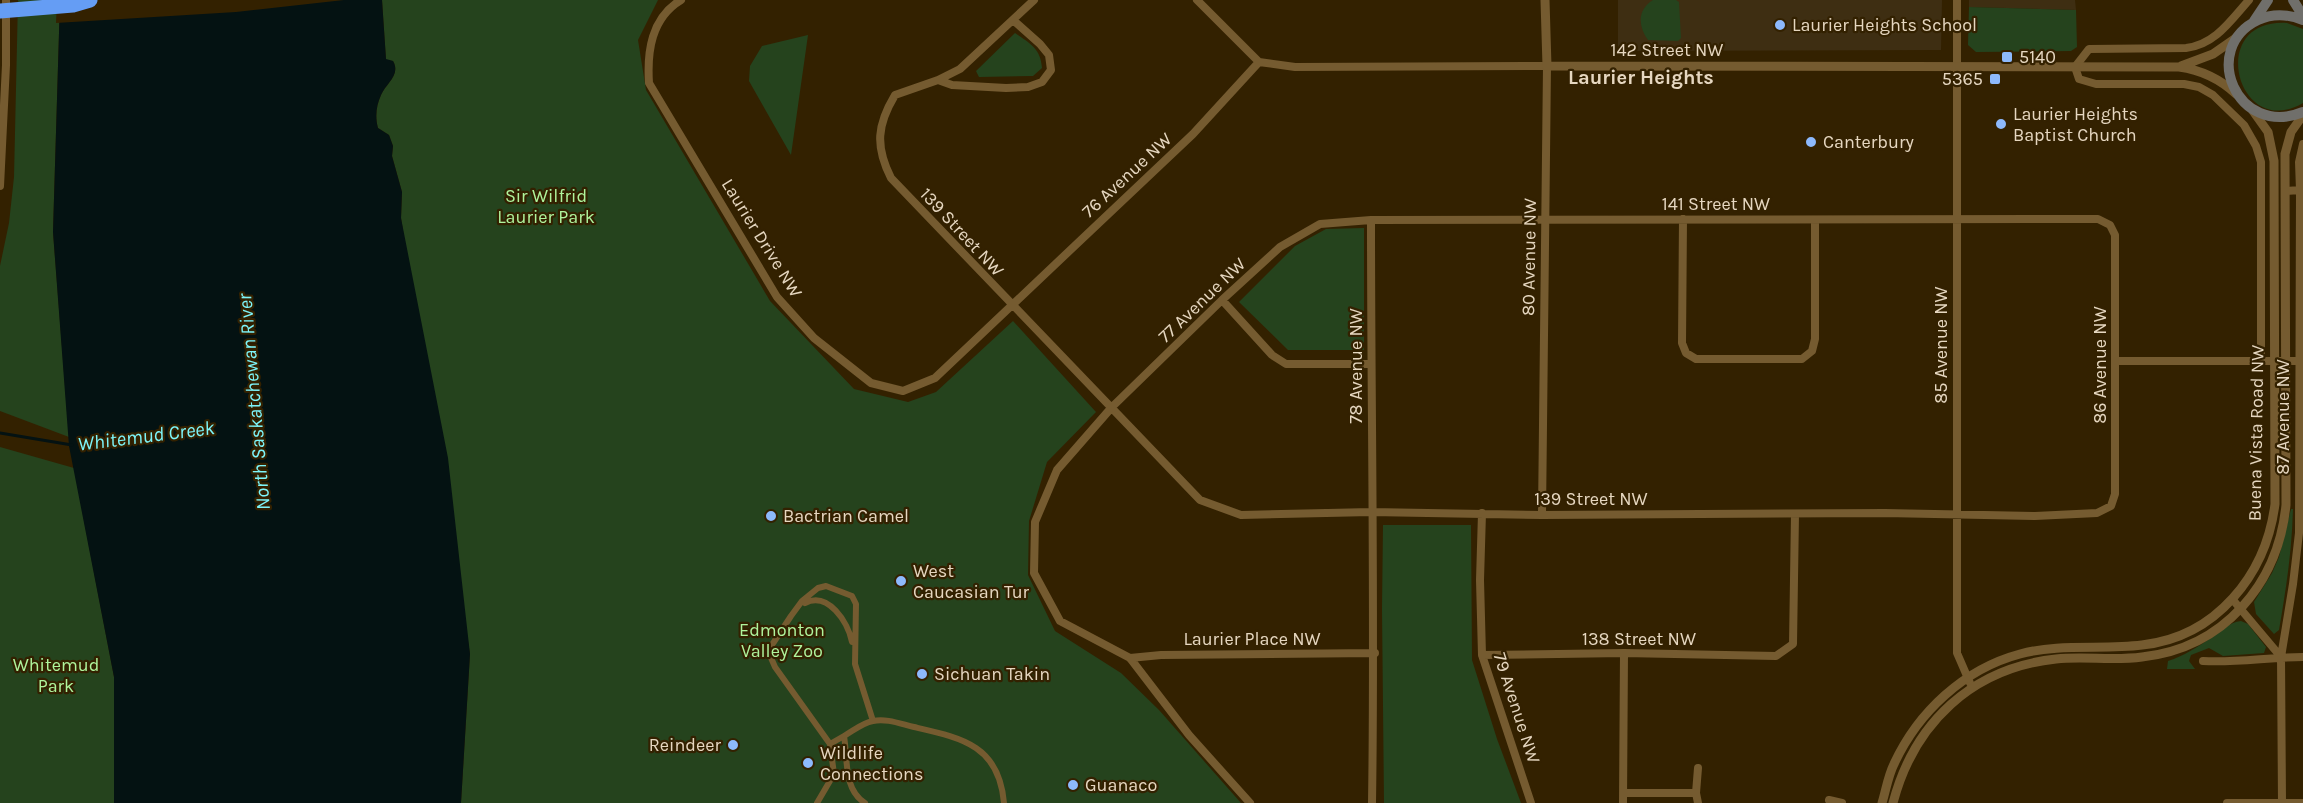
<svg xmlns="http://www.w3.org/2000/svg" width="2303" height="803" font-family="Karla,sans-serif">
<rect width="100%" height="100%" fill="#332100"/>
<path fill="#3e2e12" d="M 1618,0 L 1942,0 L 1941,50 L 1618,51 Z
M 1969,0 L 2075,0 L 2076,10 L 1969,7 Z"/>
<path fill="#25431d" d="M 18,0 L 60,0 L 53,232 L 69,437 L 0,411 L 0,266 L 9,223 L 14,177 Z
M 382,0 L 658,0 L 638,40 L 646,90 L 770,301 L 854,389 L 908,402 L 936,392 L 1013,321 L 1096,412 L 1047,462 L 1029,521 L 1028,575 L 1055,631 L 1121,673 L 1159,710 L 1241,803 L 461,803 L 470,654 L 401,218 L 402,192 L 392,156 L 393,146 L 389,135 L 378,128 C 375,117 376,106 381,95 C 386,83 401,75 393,61 L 386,60 Z
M 1653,0 L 1676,0 L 1679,2 L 1681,38 L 1678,41 L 1648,40 C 1638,26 1637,10 1653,0 Z
M 1969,7 L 2076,10 L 2077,47 L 2071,51 L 1976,52 L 1968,45 Z
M 2287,23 L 2303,29 L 2303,103 C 2237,142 2205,18 2287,23 Z
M 1015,33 C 1030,43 1041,49 1042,68 L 1033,76 L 979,77 L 976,71 Z
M 808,35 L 791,155 L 749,81 L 750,66 L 762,46 Z
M 1364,228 L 1364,350 L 1288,350 L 1239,302 L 1295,246 L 1326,229 Z
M 0,447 L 74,468 L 114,677 L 114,803 L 0,803 Z
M 2291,509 L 2293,509 C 2292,550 2286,590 2279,630 L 2274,634 L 2256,614 L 2254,602 L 2272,573 L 2279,557 Z
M 1383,525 L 1471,525 L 1472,660 L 1497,739 L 1521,803 L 1384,803 L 1382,609 Z
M 2241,621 L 2248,624 L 2266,647 L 2264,653 L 2223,656 L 2209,648 L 2191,655 L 2189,661 L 2195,669 L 2167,669 L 2168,661 C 2184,656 2197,647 2211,638 C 2221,632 2229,622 2241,621 Z"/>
<path fill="#041212" d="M 60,0 L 382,0 L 386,59 L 393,61 C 401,75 386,83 381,95 C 376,106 375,117 378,128 L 389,135 L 393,146 L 392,156 L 402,192 L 401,218 L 448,458 L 470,654 L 461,803 L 114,803 L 114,677 L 69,446 L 53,232 Z"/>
<path fill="#332100" d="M 57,0 L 344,0 L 236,12 L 56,23 Z"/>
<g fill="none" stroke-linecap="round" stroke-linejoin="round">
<path stroke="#041212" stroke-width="3" d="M 0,433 L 72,445"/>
<path stroke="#755b30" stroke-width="6" d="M 805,603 C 828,591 848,622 852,642
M 844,736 C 853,731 862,723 873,721 C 886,718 901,724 914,727 C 962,738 999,745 1004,803
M 830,744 L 775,667 L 768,651 L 791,616 L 802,601 L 818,588 L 826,586 L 852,596 L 856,604 L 855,664 L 873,721
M 817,803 L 834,774 L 830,744 L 844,736 C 848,759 843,789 865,803"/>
<path stroke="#755b30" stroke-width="8" d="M 681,0 C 651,18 647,52 649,83 L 777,297 L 814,338 L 871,383 L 903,391 L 935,378 L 1193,134 L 1259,62
M 1197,0 L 1259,62
M 1957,0 L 1957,653 L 1970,683
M 2249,0 C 2231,20 2215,45 2186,48 L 2089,49 L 2075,67 L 2079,79 L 2096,84 L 2184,84 L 2199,87 L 2213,95 L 2244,125 L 2256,146 L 2261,162 L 2261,361
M 1013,20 L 1040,44 L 1049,55 L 1051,70 L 1042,82 L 1028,87 L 1006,88 L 952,85 L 938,80 L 895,95 C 877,125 875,146 891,178 L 1200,500 L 1241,515 L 1371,512 L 1542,515 L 1885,513 L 2035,516 L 2097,513 L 2111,506 L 2115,494 L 2115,235 L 2110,225 L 2098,219 L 1371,220 L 1320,224 L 1280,247 L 1222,300 L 1112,407 L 1057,470 L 1035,522 L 1034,573 L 1060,621 L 1130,658 L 1189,735 L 1250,803
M 1259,62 L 1295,67 L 1547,66 L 1542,515
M 938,80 L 960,69 L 1034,0
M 0,186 L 6,65 L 6,0
M 2300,190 L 2299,162 L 2303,144
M 1683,219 L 1682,343 L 1686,353 L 1696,359 L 1802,359 L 1812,351 L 1815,339 L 1815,220
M 1371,220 C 1371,414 1375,609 1372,803
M 1222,300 L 1272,355 L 1286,364 L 1371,364
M 2116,361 L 2303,361
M 1482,513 L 1480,580 L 1482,655 L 1531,803
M 2233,600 L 2281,657
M 1482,655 L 1624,653 L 1776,656 L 1793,644 L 1795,514
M 1130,658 L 1161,655 L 1375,653
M 2203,661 C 2237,663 2269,657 2303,657
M 1623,793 L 1696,793
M 1829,800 L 1842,803
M 1623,803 L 1624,653
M 1698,803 L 1696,793 L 1698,768
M 2227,803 L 2303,803
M 2282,803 L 2281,657 L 2293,584 L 2299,533 L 2300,190 L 2286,191"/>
<path stroke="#755b30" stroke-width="9" d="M 1545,0 L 1547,66 L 2179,67 C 2201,70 2219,78 2236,94
M 2181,66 L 2213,54 L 2236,38
M 1882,803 C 1886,790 1888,776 1894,764 C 1918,712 1964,669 2020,654 C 2060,643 2102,650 2142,645 C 2216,637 2266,575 2275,504 L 2274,161 L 2268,132 L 2253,111
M 1893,803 C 1914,723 1972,668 2056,659 C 2084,656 2114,661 2142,657 C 2224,648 2278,584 2286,505 L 2285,154 L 2291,132 L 2303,115"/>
<path stroke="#706f6b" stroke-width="10" d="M 2293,0 L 2303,16
M 2303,20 C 2288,14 2273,13 2258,20 C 2199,48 2237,139 2303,112
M 2254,21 L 2268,0"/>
<path stroke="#659df4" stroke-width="15" d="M 0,11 L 73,5 L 90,0"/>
</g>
<g fill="#8db9fc" stroke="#332100" stroke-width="2">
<circle cx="1780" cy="25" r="6"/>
<rect x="2001" y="51" width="12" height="12" rx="3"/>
<rect x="1989" y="73" width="12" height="12" rx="3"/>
<circle cx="2001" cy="124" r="6"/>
<circle cx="1811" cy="142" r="6"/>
<circle cx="771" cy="516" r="6"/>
<circle cx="901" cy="581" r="6"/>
<circle cx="922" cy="674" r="6"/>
<circle cx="733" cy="745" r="6"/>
<circle cx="808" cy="763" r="6"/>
<circle cx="1073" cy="785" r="6"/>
</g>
<g text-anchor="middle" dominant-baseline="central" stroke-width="4.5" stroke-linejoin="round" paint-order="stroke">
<g font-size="18" fill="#e6d7c0" stroke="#332100" text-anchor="start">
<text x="1792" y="25">Laurier Heights School</text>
<text x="2019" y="57">5140</text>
<text x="1983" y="79" text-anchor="end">5365</text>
<text x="2013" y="114">Laurier Heights<tspan x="2013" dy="21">Baptist Church</tspan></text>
<text x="1823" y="142">Canterbury</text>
<text x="783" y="516">Bactrian Camel</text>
<text x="913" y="571">West<tspan x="913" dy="21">Caucasian Tur</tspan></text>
<text x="934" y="674">Sichuan Takin</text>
<text x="721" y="745" text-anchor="end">Reindeer</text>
<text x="820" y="753">Wildlife<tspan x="820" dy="21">Connections</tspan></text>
<text x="1085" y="785">Guanaco</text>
</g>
<g font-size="18" fill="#e6d7c0" stroke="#332100">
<text x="1667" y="50">142 Street NW</text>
<text transform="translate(1127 175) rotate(-43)">76 Avenue NW</text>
<text x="1716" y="204">141 Street NW</text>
<text transform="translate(962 232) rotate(47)">139 Street NW</text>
<text transform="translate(762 238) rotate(58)">Laurier Drive NW</text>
<text transform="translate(1529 257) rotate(-89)">80 Avenue NW</text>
<text transform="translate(1202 300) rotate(-44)">77 Avenue NW</text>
<text transform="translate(1941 345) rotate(-90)">85 Avenue NW</text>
<text transform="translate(2100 365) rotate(-90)">86 Avenue NW</text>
<text transform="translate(1356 366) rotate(-90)">78 Avenue NW</text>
<text transform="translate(2283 417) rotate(-90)">87 Avenue NW</text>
<text transform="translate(2256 433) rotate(-89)">Buena Vista Road NW</text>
<text x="1591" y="499">139 Street NW</text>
<text x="1252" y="639">Laurier Place NW</text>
<text x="1639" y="639">138 Street NW</text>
<text transform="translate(1517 708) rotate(72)">79 Avenue NW</text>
</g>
<g font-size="18" fill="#aff49c" stroke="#332100">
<text x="546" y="196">Sir Wilfrid<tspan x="546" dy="21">Laurier Park</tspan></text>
<text x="782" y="630">Edmonton<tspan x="782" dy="21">Valley Zoo</tspan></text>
<text x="56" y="665">Whitemud<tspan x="56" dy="21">Park</tspan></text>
</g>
<g font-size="20" font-weight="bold" fill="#e6d7c0" stroke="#332100">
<text x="1641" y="77">Laurier Heights</text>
</g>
<g font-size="20" font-style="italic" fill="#7df5fa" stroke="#332100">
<text transform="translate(254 402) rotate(-95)">North Saskatchewan River</text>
<text transform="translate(146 436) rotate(-7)">Whitemud Creek</text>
</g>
</g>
</svg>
